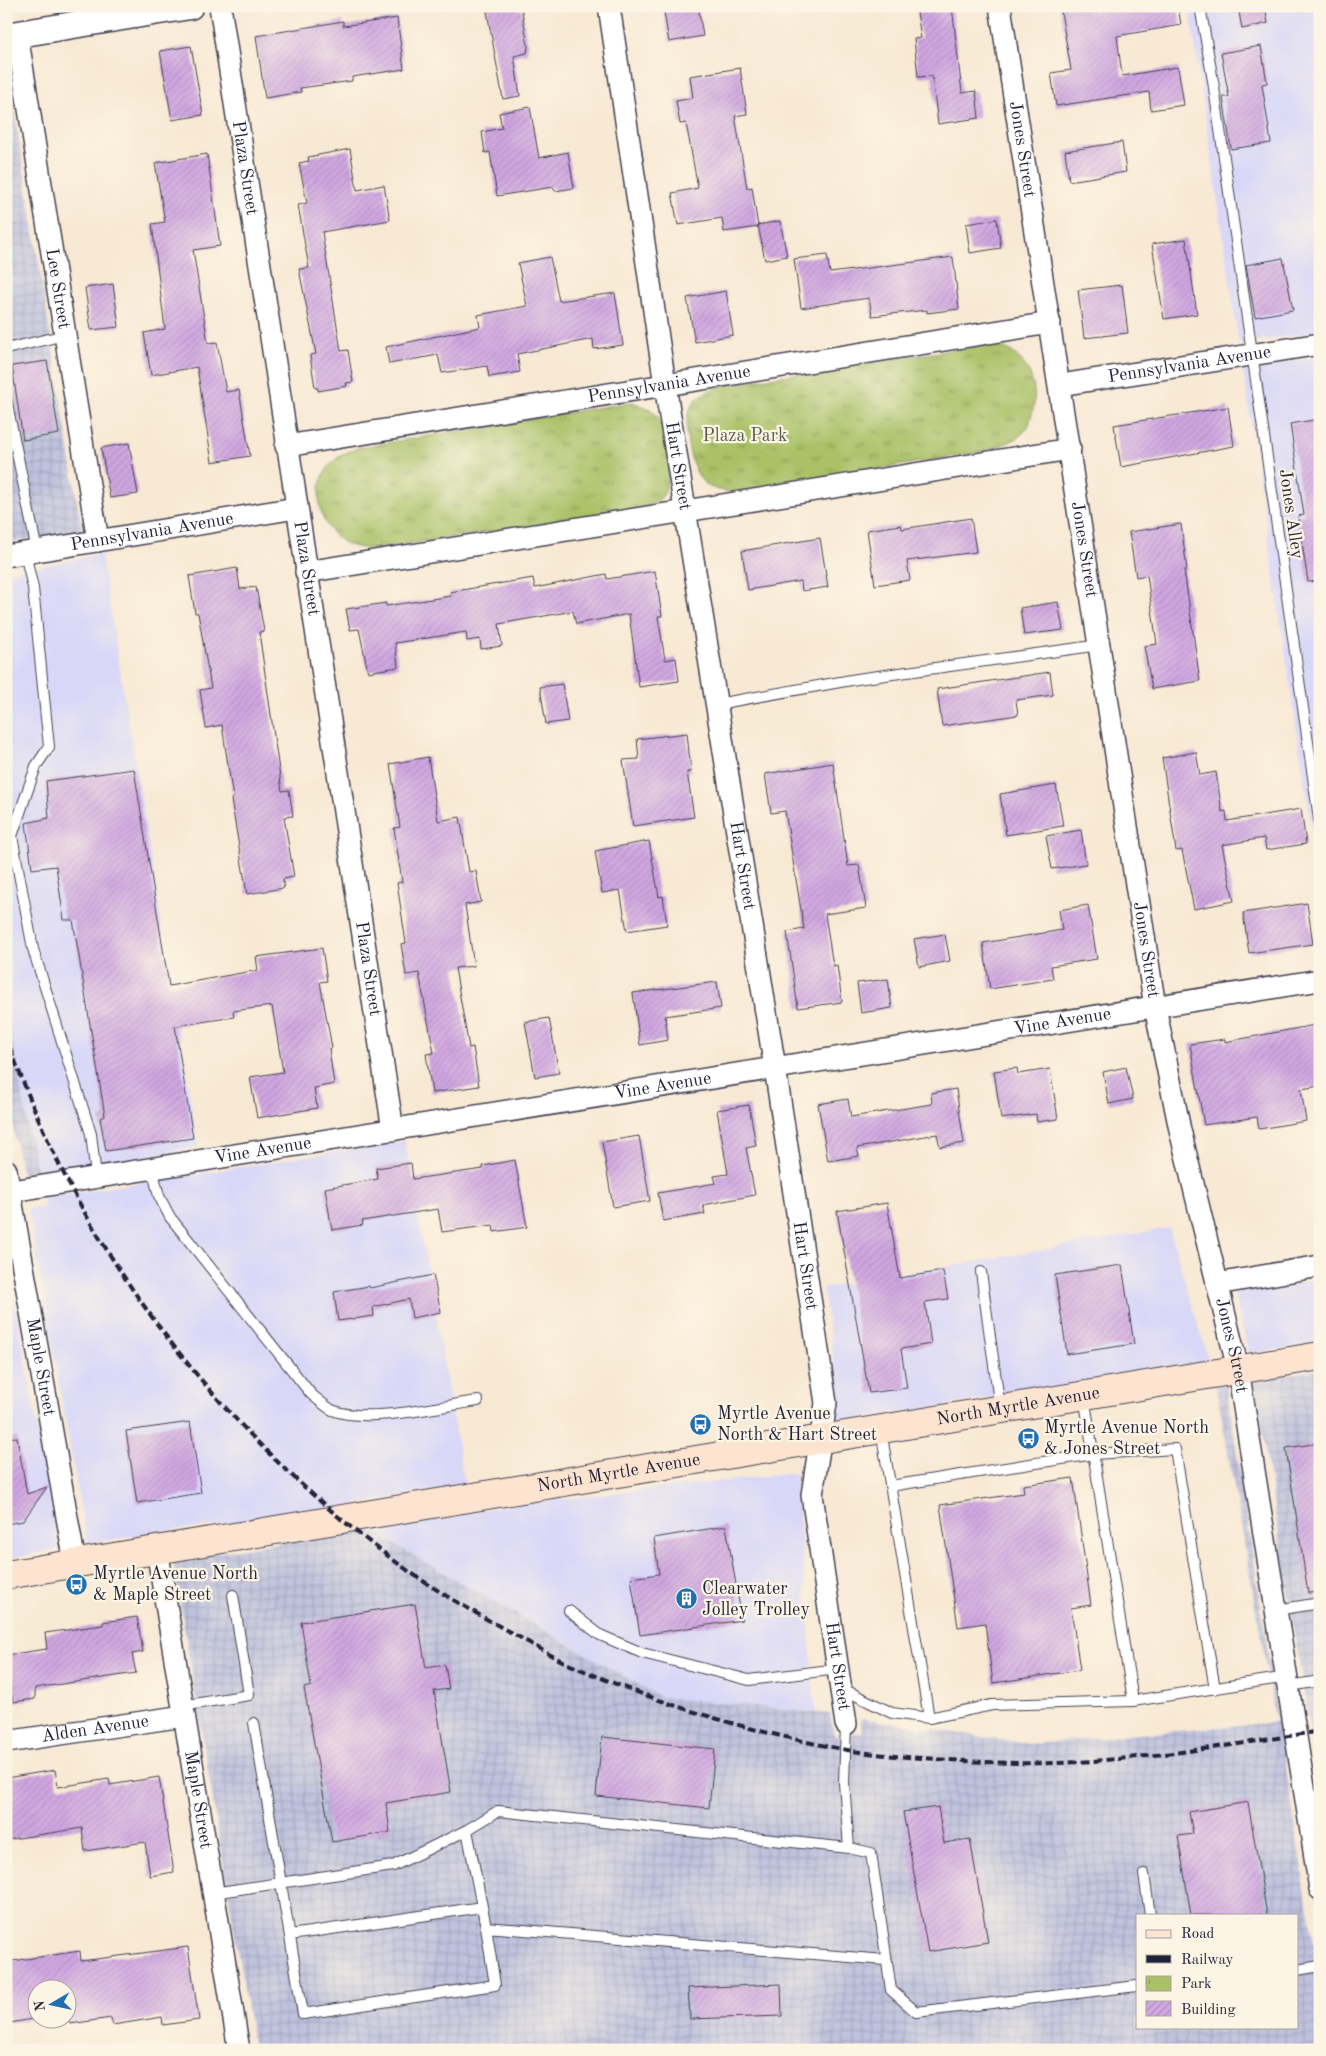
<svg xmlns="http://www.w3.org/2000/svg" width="1326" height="2056" font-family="'Old Standard TT',serif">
<defs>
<pattern id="industrial-grid" width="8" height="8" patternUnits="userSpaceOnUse" patternTransform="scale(1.25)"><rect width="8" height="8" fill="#bfc2dd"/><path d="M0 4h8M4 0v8" fill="none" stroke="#a4a6bf"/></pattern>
<pattern id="park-tufts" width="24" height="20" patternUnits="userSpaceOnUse" patternTransform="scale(1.25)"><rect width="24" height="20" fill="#aac167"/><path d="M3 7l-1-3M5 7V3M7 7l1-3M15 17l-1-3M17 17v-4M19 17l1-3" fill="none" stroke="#8a9c56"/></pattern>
<pattern id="building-hatch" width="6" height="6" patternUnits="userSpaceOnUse" patternTransform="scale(1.25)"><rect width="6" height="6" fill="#d0a7e1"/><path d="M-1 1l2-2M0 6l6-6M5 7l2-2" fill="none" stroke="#b28fc2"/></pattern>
</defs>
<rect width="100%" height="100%" fill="#fcf5e5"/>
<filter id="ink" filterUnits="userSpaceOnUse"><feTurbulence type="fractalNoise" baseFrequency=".02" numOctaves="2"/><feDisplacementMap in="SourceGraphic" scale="10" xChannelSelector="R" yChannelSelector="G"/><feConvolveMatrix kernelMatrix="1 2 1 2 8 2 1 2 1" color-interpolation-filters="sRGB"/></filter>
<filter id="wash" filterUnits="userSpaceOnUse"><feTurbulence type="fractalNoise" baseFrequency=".0096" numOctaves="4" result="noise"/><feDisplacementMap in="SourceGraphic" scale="20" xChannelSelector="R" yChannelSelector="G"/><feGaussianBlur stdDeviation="1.12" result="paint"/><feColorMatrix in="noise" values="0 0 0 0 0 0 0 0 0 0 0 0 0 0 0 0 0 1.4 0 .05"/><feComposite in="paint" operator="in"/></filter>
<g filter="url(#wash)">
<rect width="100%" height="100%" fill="#f8e9d4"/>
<path fill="#d8d7f8" d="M 1189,6 L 1320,6 L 1320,331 L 1239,344 Z
M 1320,357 L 1320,886 L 1243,369 Z
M 101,554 L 198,1147 L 37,1173 L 6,1008 L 6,573 Z
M 405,1141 L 465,1486 L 230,1525 L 162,1531 L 87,1544 L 28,1208 L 44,1208 L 42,1198 Z
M 1169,1228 L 1209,1361 L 837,1424 L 840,1401 L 823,1288 Z
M 6,1252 L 59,1549 L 6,1559 Z
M 1320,1279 L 1320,1343 L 1249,1354 L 1234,1293 Z
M 795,1473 L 816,1712 L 660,1697 L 368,1529 L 524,1503 Z"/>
<path fill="url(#industrial-grid)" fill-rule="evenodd" d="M 6,59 L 82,531 L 6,543 Z
M 6,1008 L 37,1173 L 22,1176 L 6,1092 Z
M 1320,1369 L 1320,1792 L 1254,1380 Z
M 1226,1384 L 1320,1985 L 1320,2050 L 254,2050 L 173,1559 L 368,1529 L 660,1697 L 830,1714 L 834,1736 L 862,1732 L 860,1718 L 1030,1744 L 1276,1722 L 1216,1386 ZM 1137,1915 L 1297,1915 L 1297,2027 L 1137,2027 Z"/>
<path fill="url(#park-tufts)" stroke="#667251" d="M 985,345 C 991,346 1001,346 1007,349 C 1031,362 1040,392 1031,417 C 1030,421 1029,427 1025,431 C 1014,443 996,447 980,452 L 733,493 C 726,491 717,490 710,487 C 689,477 679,420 694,402 C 701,393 713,389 724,385 Z
M 632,402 C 641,405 652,408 658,417 C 668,432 673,480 663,495 C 658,503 649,506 640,509 L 374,549 C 364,548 355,548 347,544 C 315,528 308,478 339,457 C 344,453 351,451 357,448 Z"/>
<g id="blocks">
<path fill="url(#building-hatch)" d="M 486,6 L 521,6 L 528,46 L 527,53 L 514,56 L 520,96 L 503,99 Z
M 663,6 L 698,6 L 703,36 L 669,42 Z
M 916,6 L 952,6 L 962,93 L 976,91 L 979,118 L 938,124 L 932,76 L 918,77 L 914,39 L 921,38 Z
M 1060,6 L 1178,6 L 1181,25 L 1117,36 L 1122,76 L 1178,67 L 1184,105 L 1151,110 L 1149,92 L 1056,106 L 1051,73 L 1071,70 Z
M 1238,6 L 1265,6 L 1268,23 L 1242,29 Z
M 397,18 L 404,69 L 352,77 L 352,81 L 300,88 L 301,92 L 265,98 L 256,36 L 343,21 L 343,26 Z
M 191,46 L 203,115 L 172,120 L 160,51 Z
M 1261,46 L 1267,83 L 1262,84 L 1271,143 L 1231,149 L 1223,97 L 1229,97 L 1221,53 Z
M 740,68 L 747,114 L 735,116 L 747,188 L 752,187 L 758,227 L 724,232 L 722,218 L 678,225 L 672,193 L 698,188 L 686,123 L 680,124 L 676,101 L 693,98 L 690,76 Z
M 530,107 L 539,158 L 568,152 L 574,188 L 555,191 L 553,187 L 497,196 L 490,152 L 485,153 L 482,132 L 502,128 L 499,113 Z
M 1122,142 L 1126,172 L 1069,181 L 1065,151 Z
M 350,149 L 357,190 L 384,185 L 390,220 L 322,232 L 341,351 L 348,350 L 353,382 L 346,383 L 347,386 L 318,391 L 318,388 L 315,388 L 310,355 L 316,354 L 299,269 L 309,268 L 298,205 L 307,203 L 299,163 L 309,161 L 308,157 Z
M 207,154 L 220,246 L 193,250 L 208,343 L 217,342 L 226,392 L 239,390 L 250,456 L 212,462 L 197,367 L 151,375 L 144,333 L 165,329 L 152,224 L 165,222 L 155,163 Z
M 997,219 L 1001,248 L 970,253 L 966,224 Z
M 780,221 L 787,256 L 765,260 L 758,225 Z
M 1186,239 L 1197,314 L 1164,319 L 1152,244 Z
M 827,255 L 830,273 L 953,257 L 959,309 L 927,313 L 927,310 L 872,316 L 869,298 L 801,308 L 794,259 Z
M 550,257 L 559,301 L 615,293 L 623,345 L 594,349 L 593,339 L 517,354 L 520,372 L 489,377 L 487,366 L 442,373 L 438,355 L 389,364 L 386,347 L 480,327 L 478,315 L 527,306 L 518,263 Z
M 1283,258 L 1293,310 L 1255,317 L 1246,265 Z
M 113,284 L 119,327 L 91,330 L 85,288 Z
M 1122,285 L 1128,333 L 1084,338 L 1078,290 Z
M 726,291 L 733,335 L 695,342 L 687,298 Z
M 47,361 L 59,434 L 23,440 L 12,366 Z
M 1228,407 L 1234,446 L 1121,467 L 1114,425 Z
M 1320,419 L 1320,581 L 1308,582 L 1298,516 L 1304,515 L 1290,424 Z
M 129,443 L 138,494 L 110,498 L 101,448 Z
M 971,518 L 976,552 L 907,561 L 910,580 L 875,585 L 867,530 L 901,525 L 902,529 Z
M 1181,524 L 1187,570 L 1184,570 L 1200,681 L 1152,689 L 1144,646 L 1157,644 L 1147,575 L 1136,577 L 1129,532 Z
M 820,538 L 828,587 L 802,591 L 801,581 L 748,590 L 742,551 Z
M 237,568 L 240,589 L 256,587 L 264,631 L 259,632 L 282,791 L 289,790 L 293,816 L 284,817 L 294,877 L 283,879 L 284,888 L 247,894 L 231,799 L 233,798 L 222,725 L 206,728 L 200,690 L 211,688 L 198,613 L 195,613 L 189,576 Z
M 655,571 L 662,616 L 658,616 L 665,660 L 676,658 L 679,681 L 639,687 L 629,614 L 576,624 L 573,611 L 499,624 L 502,646 L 481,649 L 480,639 L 467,641 L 466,632 L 395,643 L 398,667 L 368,672 L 359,629 L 350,630 L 346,609 L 386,603 L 386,606 L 451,596 L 450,592 L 533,578 L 535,588 L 606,574 L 607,579 Z
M 1058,602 L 1063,630 L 1024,635 L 1020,608 Z
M 1050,672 L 1053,695 L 1016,700 L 1018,715 L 942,726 L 937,689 Z
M 562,684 L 568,721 L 546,724 L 540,687 Z
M 687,733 L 691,772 L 687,772 L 694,817 L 633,826 L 623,760 L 639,759 L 637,739 Z
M 1196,752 L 1200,775 L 1216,772 L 1222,812 L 1226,811 L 1227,821 L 1301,809 L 1306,844 L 1266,850 L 1264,838 L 1222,845 L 1234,901 L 1194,909 L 1182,850 L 1176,851 L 1162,758 Z
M 428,757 L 438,821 L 460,817 L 469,872 L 476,871 L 481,902 L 465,905 L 474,966 L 455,968 L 469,1048 L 473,1047 L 479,1086 L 432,1093 L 426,1054 L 434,1053 L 419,973 L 406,975 L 401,944 L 406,943 L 397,883 L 402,882 L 394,828 L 400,827 L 390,764 Z
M 833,763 L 848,866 L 859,865 L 866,908 L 825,914 L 833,966 L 837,965 L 842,1002 L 798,1008 L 787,932 L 804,929 L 785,811 L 771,813 L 765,774 Z
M 134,769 L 169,986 L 258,970 L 256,957 L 322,948 L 327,981 L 320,982 L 332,1048 L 329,1049 L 334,1084 L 314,1088 L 317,1108 L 257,1118 L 250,1077 L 283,1072 L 272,1006 L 233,1011 L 234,1017 L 175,1026 L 193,1138 L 106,1151 L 100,1118 L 105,1116 L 73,920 L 64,920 L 56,866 L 32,869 L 26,823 L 49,818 L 46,781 Z
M 1056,785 L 1063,826 L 1006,835 L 1000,794 Z
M 1081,830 L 1086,864 L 1052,869 L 1046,836 Z
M 649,841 L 659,897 L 663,896 L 667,925 L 627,931 L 620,890 L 602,893 L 595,851 Z
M 1307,903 L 1313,944 L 1249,953 L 1243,913 Z
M 1088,905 L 1097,959 L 1051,966 L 1053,979 L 990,989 L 983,943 L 1062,930 L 1059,910 Z
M 945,934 L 950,961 L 919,967 L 914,939 Z
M 888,979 L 892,1008 L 861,1013 L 857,983 Z
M 717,982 L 721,1008 L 665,1016 L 668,1040 L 640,1045 L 633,993 Z
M 549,1018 L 559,1073 L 535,1077 L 525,1022 Z
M 1320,1024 L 1320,1086 L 1301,1089 L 1306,1121 L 1259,1129 L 1257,1117 L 1204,1125 L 1190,1044 L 1225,1039 L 1225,1042 Z
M 1126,1067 L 1133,1099 L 1109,1104 L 1103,1072 Z
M 1017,1068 L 1018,1074 L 1050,1069 L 1058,1119 L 1037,1122 L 1036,1114 L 1001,1119 L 994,1071 Z
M 956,1089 L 964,1143 L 940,1147 L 937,1134 L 857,1148 L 859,1156 L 828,1161 L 818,1104 L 848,1099 L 851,1117 L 932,1104 L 931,1093 Z
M 749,1105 L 756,1146 L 746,1148 L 755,1195 L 703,1205 L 705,1214 L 663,1221 L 658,1193 L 716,1183 L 714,1176 L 728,1174 L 717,1110 Z
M 639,1136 L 650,1201 L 613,1207 L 602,1142 Z
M 515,1160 L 527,1227 L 494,1232 L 493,1225 L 442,1232 L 438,1209 L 362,1221 L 363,1225 L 332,1230 L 325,1188 L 378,1179 L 376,1168 L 411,1163 L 413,1179 L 483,1169 L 483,1166 Z
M 887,1203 L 900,1278 L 943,1271 L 948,1299 L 925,1302 L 931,1344 L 901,1349 L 907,1388 L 869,1393 L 837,1211 Z
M 1122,1265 L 1134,1344 L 1067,1354 L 1055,1275 Z
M 433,1275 L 441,1312 L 412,1318 L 409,1299 L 373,1307 L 374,1316 L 338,1321 L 334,1292 L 369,1286 L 370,1288 Z
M 190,1422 L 201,1493 L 137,1503 L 126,1431 Z
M 17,1437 L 27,1494 L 47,1487 L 23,1521 L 6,1524 L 6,1438 Z
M 1320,1443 L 1320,1592 L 1308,1593 L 1286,1448 Z
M 1073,1478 L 1091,1605 L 1071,1608 L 1080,1670 L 993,1683 L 985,1623 L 958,1627 L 940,1505 L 1024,1493 L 1023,1485 Z
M 726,1526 L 742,1620 L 640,1635 L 631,1578 L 659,1574 L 654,1538 Z
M 415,1604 L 426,1668 L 445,1665 L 449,1689 L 434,1691 L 451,1792 L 386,1803 L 390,1832 L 332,1842 L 304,1688 L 311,1686 L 301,1622 Z
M 137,1617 L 143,1652 L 132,1654 L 136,1673 L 35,1688 L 35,1699 L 13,1702 L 6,1669 L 6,1655 L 47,1649 L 45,1633 L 103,1625 L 103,1622 Z
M 602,1737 L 715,1749 L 709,1808 L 596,1796 Z
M 55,1770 L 58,1787 L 109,1779 L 110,1785 L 159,1777 L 174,1872 L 150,1876 L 145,1842 L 85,1851 L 82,1828 L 6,1840 L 6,1778 Z
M 1248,1802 L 1267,1915 L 1191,1915 L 1178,1836 L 1193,1834 L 1189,1812 Z
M 938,1807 L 944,1843 L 970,1839 L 988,1942 L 928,1952 L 903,1812 Z
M 188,1947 L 199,2020 L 163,2025 L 162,2017 L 113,2025 L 111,2018 L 70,2024 L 68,2017 L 68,1988 L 38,1988 L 38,2018 L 10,2023 L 9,2015 L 6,2016 L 6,1962 L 80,1951 L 81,1961 Z
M 781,1984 L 782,2016 L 690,2019 L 688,1988 Z"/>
</g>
</g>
<g filter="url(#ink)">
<use href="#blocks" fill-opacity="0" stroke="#424052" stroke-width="1"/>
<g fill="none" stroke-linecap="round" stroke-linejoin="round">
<defs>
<path id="service" d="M 1200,6 L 1213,81 L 1320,826
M 6,349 L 65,335
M 6,399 L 37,551
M 25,553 L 33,588 L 49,747 L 36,766 L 12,836 L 33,949 L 91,1134 L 96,1176
M 717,704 L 857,679 L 1100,645
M 152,1168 L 159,1196 L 170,1217 L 311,1394 C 317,1399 325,1406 332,1410 C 366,1424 441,1406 478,1401
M 981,1272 L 1000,1408
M 1084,1396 L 1133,1701
M 881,1430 L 929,1718
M 890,1486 L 1094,1454 L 1175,1449 L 1215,1689
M 1277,1610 L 1320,1603
M 569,1611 L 600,1635 L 642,1653 L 749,1680 L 838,1669
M 1289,1686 L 1320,1681
M 841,1688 L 892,1713 L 929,1718 L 992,1705 L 1133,1701 L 1287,1677
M 182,1706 L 249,1695 L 233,1595
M 254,1723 L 303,2014 L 495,1985 L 486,1927 L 885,1960
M 846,1724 L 844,1783 L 849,1848
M 467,1830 L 486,1927
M 1144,1874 L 1150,1915
M 213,1893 L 393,1866 L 467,1830 L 498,1811 L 849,1848 L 871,1853 L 891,1990 L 916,2012 L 1137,1986
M 290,1935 L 482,1907
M 1297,1970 L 1320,1966"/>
<g id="minor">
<path id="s1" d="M 220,6 L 393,1130"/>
<path id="s2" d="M 609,6 L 665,385 L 775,1068 L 826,1403 L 812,1495 L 846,1724"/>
<path id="s3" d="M 1000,6 L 1155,1007 L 1180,1130 L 1238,1369 L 1320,1889"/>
<path id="s4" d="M 17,34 L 98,541"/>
<path id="s5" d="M 1060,385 L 1320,344"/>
<path id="s6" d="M 286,446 L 1050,323"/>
<path id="s7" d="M 6,556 L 296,508"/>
<path d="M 306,572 L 1070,449"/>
<path id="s8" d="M 6,1170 L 75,1563"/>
<path id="s9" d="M 6,1192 L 1320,980"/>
<path d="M 1217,1284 L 1320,1266"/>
<path id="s10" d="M 157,1549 L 239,2050"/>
<path id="s11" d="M 6,1742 L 184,1716"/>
</g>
<path id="tertiary" d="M 6,36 L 190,6"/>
<g id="secondary">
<path id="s12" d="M 6,1575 L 1320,1356"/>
</g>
</defs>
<use href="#service" stroke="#424052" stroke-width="12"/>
<use href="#minor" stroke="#424052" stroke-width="24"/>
<use href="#tertiary" stroke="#424052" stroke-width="29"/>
<use href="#secondary" stroke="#424052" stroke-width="30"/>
<use href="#service" stroke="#fff" stroke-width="10"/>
<use href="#minor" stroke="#fff" stroke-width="21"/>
<use href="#tertiary" stroke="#fff" stroke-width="26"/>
<use href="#secondary" stroke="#fde4d1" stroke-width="28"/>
<path stroke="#22223b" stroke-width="4" stroke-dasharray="8 4" stroke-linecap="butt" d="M 6,1037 C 24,1085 43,1133 67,1180 C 146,1332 264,1467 403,1567 C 436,1591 472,1611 508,1631 C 529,1642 550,1656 573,1666 C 659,1704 754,1733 847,1750 C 876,1755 907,1757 936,1759 C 977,1762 1019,1764 1059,1763 C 1147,1759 1234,1745 1320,1731"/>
</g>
</g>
<defs>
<symbol id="bus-disc" viewBox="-11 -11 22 22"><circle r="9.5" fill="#1f6fb2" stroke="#fcf5e5"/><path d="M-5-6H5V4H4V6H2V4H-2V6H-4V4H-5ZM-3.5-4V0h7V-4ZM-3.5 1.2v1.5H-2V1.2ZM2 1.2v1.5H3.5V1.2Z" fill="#fff"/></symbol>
<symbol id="building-disc" viewBox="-11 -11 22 22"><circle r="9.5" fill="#1f6fb2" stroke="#fcf5e5"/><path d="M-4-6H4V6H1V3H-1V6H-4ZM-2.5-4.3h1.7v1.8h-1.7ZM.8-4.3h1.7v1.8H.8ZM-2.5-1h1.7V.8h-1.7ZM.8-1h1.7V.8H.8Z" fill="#fff"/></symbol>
</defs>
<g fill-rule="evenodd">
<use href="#bus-disc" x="688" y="1412" width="25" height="25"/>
<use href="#bus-disc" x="1016" y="1426" width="25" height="25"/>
<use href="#bus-disc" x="64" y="1572" width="25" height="25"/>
<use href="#building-disc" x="674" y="1586" width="25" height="25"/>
</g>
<g text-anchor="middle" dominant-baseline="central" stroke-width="4.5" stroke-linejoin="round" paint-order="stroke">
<g font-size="18" fill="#22223b" stroke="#fcf5e5">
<text stroke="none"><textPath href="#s3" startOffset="145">Jones Street</textPath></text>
<text stroke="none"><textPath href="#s1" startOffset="164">Plaza Street</textPath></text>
<text stroke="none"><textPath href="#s4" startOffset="258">Lee Street</textPath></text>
<text stroke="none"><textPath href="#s5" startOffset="131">Pennsylvania Avenue</textPath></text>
<text stroke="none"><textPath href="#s6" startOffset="388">Pennsylvania Avenue</textPath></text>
<text stroke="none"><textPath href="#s2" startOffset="465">Hart Street</textPath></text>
<text transform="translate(1291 514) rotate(82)">Jones Alley</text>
<text stroke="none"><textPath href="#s7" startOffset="148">Pennsylvania Avenue</textPath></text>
<text stroke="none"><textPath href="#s3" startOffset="550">Jones Street</textPath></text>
<text stroke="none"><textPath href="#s1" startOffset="569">Plaza Street</textPath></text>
<text stroke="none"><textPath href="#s2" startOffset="870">Hart Street</textPath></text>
<text stroke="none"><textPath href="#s3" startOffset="955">Jones Street</textPath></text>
<text stroke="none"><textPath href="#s1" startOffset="974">Plaza Street</textPath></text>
<text stroke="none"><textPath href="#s9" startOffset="1070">Vine Avenue</textPath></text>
<text stroke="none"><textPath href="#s9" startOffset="665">Vine Avenue</textPath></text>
<text stroke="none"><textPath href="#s9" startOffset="260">Vine Avenue</textPath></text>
<text stroke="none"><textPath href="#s2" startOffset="1275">Hart Street</textPath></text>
<text stroke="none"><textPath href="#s3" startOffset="1360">Jones Street</textPath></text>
<text stroke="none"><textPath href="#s8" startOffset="200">Maple Street</textPath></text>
<text stroke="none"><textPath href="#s12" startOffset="1026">North Myrtle Avenue</textPath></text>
<text stroke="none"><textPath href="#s12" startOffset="621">North Myrtle Avenue</textPath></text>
<text stroke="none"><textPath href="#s2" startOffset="1680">Hart Street</textPath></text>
<text stroke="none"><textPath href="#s11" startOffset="90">Alden Avenue</textPath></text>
<text stroke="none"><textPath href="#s10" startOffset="254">Maple Street</textPath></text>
</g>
<g font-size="18" fill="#525a4a" stroke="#fcf5e5">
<text x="745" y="436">Plaza Park</text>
</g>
<g font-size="18" fill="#22223b" stroke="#fcf5e5" text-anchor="start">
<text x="717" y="1414">Myrtle Avenue<tspan x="717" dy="21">North &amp; Hart Street</tspan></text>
<text x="1044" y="1428">Myrtle Avenue North<tspan x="1044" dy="21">&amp; Jones Street</tspan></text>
<text x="93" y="1574">Myrtle Avenue North<tspan x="93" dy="21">&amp; Maple Street</tspan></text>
<text x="702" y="1589">Clearwater<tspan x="702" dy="21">Jolley Trolley</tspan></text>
</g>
</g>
<rect width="1326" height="2056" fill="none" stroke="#fcf5e5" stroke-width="25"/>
<rect x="1136" y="1914" width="162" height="115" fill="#fcf5e5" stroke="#a5a1a1"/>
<rect x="1146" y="1930" width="25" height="8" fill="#fde4d1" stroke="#a5a1a1"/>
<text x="1181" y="1938" font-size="15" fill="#22223b">Road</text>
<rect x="1146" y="1955" width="25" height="8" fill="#22223b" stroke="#a5a1a1"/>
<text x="1181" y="1964" font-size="15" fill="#22223b">Railway</text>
<rect x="1146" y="1976" width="25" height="15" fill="url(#park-tufts)" stroke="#a5a1a1"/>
<text x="1181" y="1988" font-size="15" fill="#22223b">Park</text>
<rect x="1146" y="2001" width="25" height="15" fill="url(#building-hatch)" stroke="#a5a1a1"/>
<text x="1181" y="2014" font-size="15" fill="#22223b">Building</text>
<g transform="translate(52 2004) rotate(261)"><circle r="24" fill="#fcf5e5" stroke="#a5a1a1"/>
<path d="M0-4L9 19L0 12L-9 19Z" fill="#1f6fb2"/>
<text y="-8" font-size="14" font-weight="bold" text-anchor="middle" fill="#22223b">N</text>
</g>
</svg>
